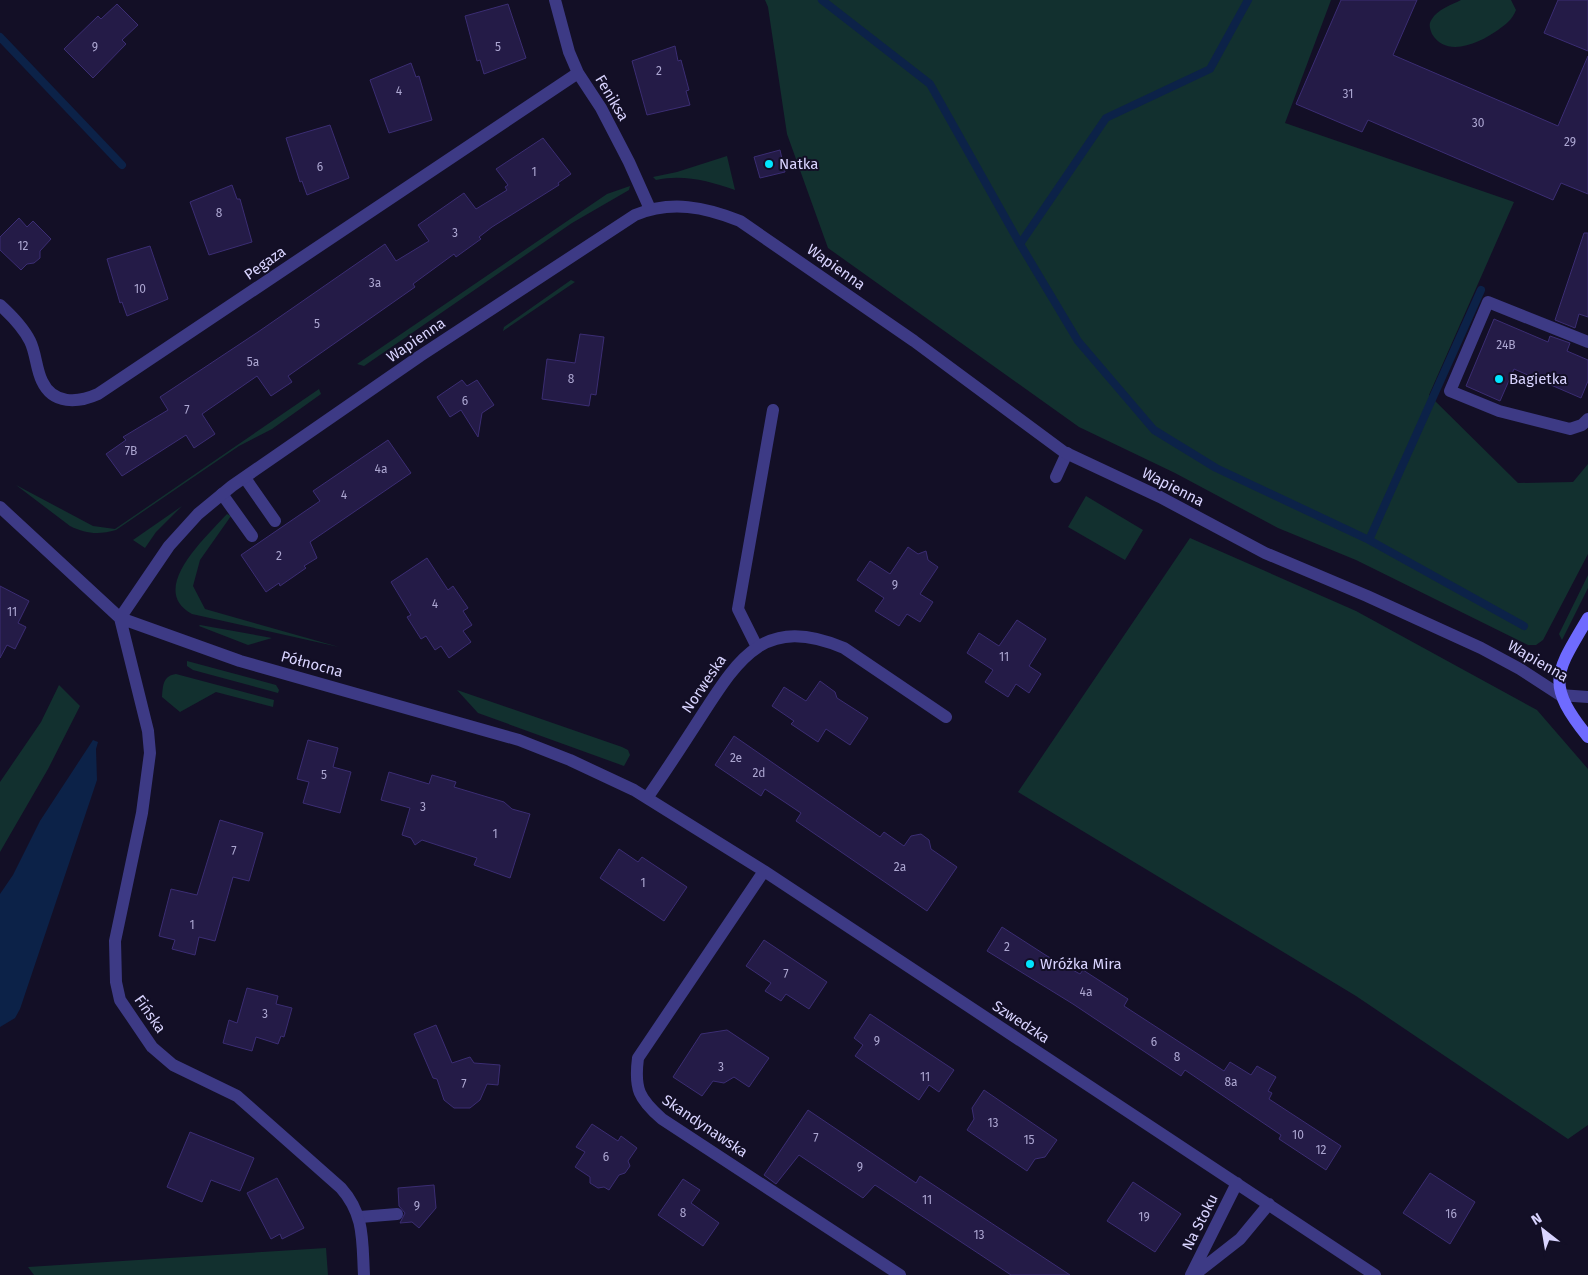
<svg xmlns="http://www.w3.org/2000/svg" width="1588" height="1275" font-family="'Fira Sans',sans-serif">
<rect width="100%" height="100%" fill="#130f26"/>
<path fill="#12302f" d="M 765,0 L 1331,0 L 1285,123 L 1514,202 L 1429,395 L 1518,483 L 1573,482 L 1588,464 L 1588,554 L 1543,640 L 1536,645 L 1528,645 L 1356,560 L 1278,528 L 1175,473 L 1079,427 L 828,248 L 787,134 L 768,7 Z
M 1461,0 L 1511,0 L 1516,10 C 1512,20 1506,24 1498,30 C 1481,42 1447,59 1432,34 C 1430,29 1428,24 1432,19 C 1437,10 1451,5 1461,0 Z
M 727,156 L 735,190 C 709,181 683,174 656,180 L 653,177 L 677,172 Z
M 630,186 L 629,190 L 572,223 L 364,366 L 357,364 L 607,194 Z
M 571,280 L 575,282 L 503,331 L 504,327 Z
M 319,389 L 321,394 L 272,429 L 239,446 L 116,530 C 99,535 86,534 70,526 L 16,485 L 93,526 L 115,529 Z
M 1086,496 L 1143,530 L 1125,560 L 1068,527 Z
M 182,506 L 156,532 L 145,548 L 133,540 Z
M 227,514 L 231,516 L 200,560 L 193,586 L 205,609 L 339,647 L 192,614 C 147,590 206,537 227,514 Z
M 1190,538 L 1356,611 L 1537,710 L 1588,769 L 1588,1125 L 1568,1139 L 1356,996 L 1018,792 Z
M 1588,575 L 1588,588 L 1562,640 L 1559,634 Z
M 200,625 L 272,638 L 248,645 L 199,626 Z
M 187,661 L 276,685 L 279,690 L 278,693 L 193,670 L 187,666 Z
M 176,674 L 274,700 L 273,707 L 216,692 L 180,712 L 162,697 C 163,685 163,676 176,674 Z
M 59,685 L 80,706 L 48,769 L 0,852 L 0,782 L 41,722 Z
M 457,690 L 622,747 L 628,750 L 630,755 L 624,766 L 478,713 Z
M 326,1248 L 328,1275 L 34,1275 L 28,1267 Z"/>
<path fill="#0c2248" d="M 93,740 L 98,742 L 96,749 L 97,780 L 20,1009 L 15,1018 L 0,1027 L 0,894 L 13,875 L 40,821 Z"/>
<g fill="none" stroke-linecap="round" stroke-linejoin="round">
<path stroke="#0c2248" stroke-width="8" d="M 822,0 L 930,84 L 1020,244 L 1078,341 L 1154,430 L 1216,468 L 1369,540 L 1524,626
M 0,37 L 122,165
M 1020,244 L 1106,118 L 1210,69 L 1248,0
M 1369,540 L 1481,290"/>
</g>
<path fill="#241b47" stroke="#3b2d73" d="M 1341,0 L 1417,0 L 1393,55 L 1558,126 L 1588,56 L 1588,194 L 1561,183 L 1553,200 L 1368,120 L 1362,132 L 1296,104 Z
M 1558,0 L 1588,0 L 1588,51 L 1544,33 Z
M 117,4 L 138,25 L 122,40 L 126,44 L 93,78 L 64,49 L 98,16 L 101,19 Z
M 508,4 L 526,58 L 484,74 L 480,60 L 477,61 L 465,16 Z
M 675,46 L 678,61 L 681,60 L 689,90 L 686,91 L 690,105 L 647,115 L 632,61 Z
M 411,63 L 416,77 L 419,76 L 432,120 L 389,133 L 370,80 Z
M 330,125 L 349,178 L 307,195 L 302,181 L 300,182 L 286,138 Z
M 543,138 L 571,174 L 558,183 L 559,185 L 492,227 L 479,237 L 481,239 L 456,257 L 454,254 L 413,284 L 415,287 L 288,376 L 292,382 L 271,396 L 257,376 L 202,414 L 215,434 L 194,448 L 186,435 L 122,476 L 106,454 L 126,440 L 123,437 L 168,410 L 160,397 L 258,332 L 385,244 L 396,261 L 429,241 L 418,225 L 464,193 L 476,209 L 507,190 L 505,187 L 508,185 L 496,169 Z
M 780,150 L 785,172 L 760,178 L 754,157 Z
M 232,185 L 237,199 L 240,199 L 252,242 L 209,255 L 190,202 Z
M 19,218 L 27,227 L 33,221 L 51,239 L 40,251 L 40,258 L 34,263 L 27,264 L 21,270 L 0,250 L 0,237 Z
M 1584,233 L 1588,233 L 1588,317 L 1579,314 L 1575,328 L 1555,320 Z
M 150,246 L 168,299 L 127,316 L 122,302 L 120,303 L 107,259 Z
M 1494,319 L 1548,342 L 1550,336 L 1570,343 L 1567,351 L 1588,360 L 1588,381 L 1581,398 L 1514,369 L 1500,401 L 1466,386 Z
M 580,334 L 604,337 L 596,395 L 591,394 L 589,406 L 542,399 L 547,359 L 575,363 Z
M 462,380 L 467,386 L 477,380 L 494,405 L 482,413 L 478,437 L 461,410 L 450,417 L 437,397 Z
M 388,440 L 411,473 L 310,542 L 317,558 L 304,566 L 306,568 L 280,586 L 279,583 L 266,592 L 241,555 L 320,501 L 313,491 Z
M 908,547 L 918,554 L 926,551 L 928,560 L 938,567 L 920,594 L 933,602 L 920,622 L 907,614 L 899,626 L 875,611 L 884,598 L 857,580 L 870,561 L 890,574 Z
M 427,558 L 448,590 L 453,586 L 468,608 L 463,611 L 472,625 L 463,631 L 471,642 L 449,658 L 441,646 L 435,650 L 426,636 L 421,639 L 407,617 L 411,615 L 391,582 Z
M 0,586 L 29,601 L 18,623 L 26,627 L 15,649 L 7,645 L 0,658 Z
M 1017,620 L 1046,639 L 1029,666 L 1041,674 L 1029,693 L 1016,684 L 1008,697 L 985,682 L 993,670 L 967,653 L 979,633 L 999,646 Z
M 820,681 L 835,692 L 837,698 L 868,718 L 850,745 L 826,729 L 818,742 L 791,724 L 794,721 L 772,706 L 784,687 L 806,701 Z
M 734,736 L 880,837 L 884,832 L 904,846 L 911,836 L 921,834 L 929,840 L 931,849 L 957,867 L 927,911 L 796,821 L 801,813 L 765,789 L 761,796 L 715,765 Z
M 308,740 L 338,748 L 333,767 L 351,772 L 340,813 L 303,803 L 309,782 L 297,779 Z
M 389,772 L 429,784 L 432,775 L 456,782 L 454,787 L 504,802 L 512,809 L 530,814 L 510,878 L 474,865 L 477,858 L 422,840 L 415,845 L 411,838 L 402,835 L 410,808 L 381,800 Z
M 220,820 L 263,833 L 249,881 L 233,877 L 215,941 L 199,937 L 195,955 L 172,949 L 175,940 L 159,936 L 171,889 L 197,895 Z
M 619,849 L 638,862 L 642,857 L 687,887 L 664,921 L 600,878 Z
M 1002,927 L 1047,956 L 1080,974 L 1083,970 L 1128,999 L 1124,1006 L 1224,1071 L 1230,1062 L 1251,1075 L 1257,1066 L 1276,1077 L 1268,1091 L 1272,1093 L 1269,1099 L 1341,1146 L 1326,1170 L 1279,1139 L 1281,1135 L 1185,1070 L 1181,1076 L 1073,1004 L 987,951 Z
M 764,940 L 827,982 L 809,1009 L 786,994 L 781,1001 L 765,991 L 771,983 L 746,966 Z
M 247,988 L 278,996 L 276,1004 L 292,1008 L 284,1037 L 281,1036 L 278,1044 L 256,1037 L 252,1051 L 223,1043 L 229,1020 L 237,1023 Z
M 870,1014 L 954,1070 L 939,1092 L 929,1085 L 919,1100 L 855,1056 L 863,1045 L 854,1038 Z
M 436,1025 L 452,1063 L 470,1057 L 474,1063 L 500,1065 L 498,1085 L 487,1084 L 480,1100 L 470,1108 L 454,1108 L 444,1100 L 437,1079 L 433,1078 L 414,1034 Z
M 727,1030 L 769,1058 L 749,1087 L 734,1077 L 724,1083 L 713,1081 L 702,1096 L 673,1077 L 701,1034 Z
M 984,1090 L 1057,1140 L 1045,1157 L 1035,1159 L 1027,1171 L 967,1130 L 974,1119 L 972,1108 Z
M 808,1110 L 916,1183 L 920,1176 L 1070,1275 L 1011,1275 L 875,1185 L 863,1198 L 799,1155 L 776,1184 L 764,1175 Z
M 592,1124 L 618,1141 L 621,1136 L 637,1148 L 628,1161 L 630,1166 L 625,1173 L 619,1175 L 609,1190 L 604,1187 L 598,1188 L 590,1183 L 590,1177 L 575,1167 L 585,1152 L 576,1147 Z
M 190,1132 L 254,1158 L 240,1191 L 211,1180 L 202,1202 L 167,1187 Z
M 1430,1173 L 1475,1202 L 1450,1244 L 1403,1213 Z
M 277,1178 L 304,1228 L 282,1239 L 280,1234 L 271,1239 L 247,1193 Z
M 683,1179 L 700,1190 L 691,1203 L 719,1223 L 703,1246 L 658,1215 Z
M 1133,1182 L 1181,1214 L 1155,1252 L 1107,1221 Z
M 434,1185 L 436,1208 L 419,1228 L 412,1222 L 400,1223 L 405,1213 L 399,1206 L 398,1188 Z"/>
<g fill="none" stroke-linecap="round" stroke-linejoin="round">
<path stroke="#3d3a85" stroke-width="12" d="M 1588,342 L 1488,302 L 1450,391 L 1499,411 L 1570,429 L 1582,425 L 1588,419
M 1056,477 L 1067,453
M 245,478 L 275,521
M 222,494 L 252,536
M 757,647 L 738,609 L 773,410
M 360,1217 L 397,1214"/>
<path stroke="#3d3a85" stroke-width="12" d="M 555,0 L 569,52 L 578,73 L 601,108 L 629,162 L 650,209
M 0,305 C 11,315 23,327 30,341 C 36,353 36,369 42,381 C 53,405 78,403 98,394 L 578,73
M 0,507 L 120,618 L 240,661 L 519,740 L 570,760 L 634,790 L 764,871 L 1375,1275
M 120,618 L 169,546 L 198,514 L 232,486 L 420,356 L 635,215 C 671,200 705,207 740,221 L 914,341 L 1064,452 L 1160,497 L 1265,553 L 1367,596 L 1481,648 L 1520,669 L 1560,695 L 1588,697
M 120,618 L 148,731 L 150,753 L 142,813 L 115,941 L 116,982 L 120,1000 L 152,1047 L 173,1065 L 237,1096 L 341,1188 C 365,1215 362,1241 364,1275
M 647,798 C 666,771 684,743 702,715 C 740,656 766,615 844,648 L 946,717
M 764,871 L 638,1058 C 634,1089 639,1099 662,1119 L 900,1275
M 1191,1275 L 1237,1183
M 1194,1275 L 1240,1239 L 1269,1204"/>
<path stroke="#6f6bff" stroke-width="12" d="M 1588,618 C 1555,674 1545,683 1588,737"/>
</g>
<g fill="#00e5ff" stroke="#130f26" stroke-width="2">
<circle cx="769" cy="164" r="5"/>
<circle cx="1499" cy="379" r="5"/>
<circle cx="1030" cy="964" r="5"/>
</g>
<g text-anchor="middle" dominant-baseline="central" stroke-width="4" stroke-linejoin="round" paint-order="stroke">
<g font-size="12" fill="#aca6d1">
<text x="95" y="47">9</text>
<text x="498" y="47">5</text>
<text x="659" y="71">2</text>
<text x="399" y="91">4</text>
<text x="1348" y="94">31</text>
<text x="1478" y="123">30</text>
<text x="1570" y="142">29</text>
<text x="320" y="167">6</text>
<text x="534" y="172">1</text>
<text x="219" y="213">8</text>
<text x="455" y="233">3</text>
<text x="23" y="246">12</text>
<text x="375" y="283">3a</text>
<text x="140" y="289">10</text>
<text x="317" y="324">5</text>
<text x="1506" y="345">24B</text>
<text x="253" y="362">5a</text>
<text x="571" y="379">8</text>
<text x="465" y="401">6</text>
<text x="187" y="410">7</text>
<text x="131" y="451">7B</text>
<text x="381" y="469">4a</text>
<text x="344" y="495">4</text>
<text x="279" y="556">2</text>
<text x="895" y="585">9</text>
<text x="435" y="604">4</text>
<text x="12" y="612">11</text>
<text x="1004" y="657">11</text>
<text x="736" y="758">2e</text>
<text x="759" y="773">2d</text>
<text x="324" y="775">5</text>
<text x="423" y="807">3</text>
<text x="495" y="834">1</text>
<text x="234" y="851">7</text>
<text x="900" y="867">2a</text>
<text x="643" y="883">1</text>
<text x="192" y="925">1</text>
<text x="1007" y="947">2</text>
<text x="786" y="974">7</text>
<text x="1086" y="992">4a</text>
<text x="265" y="1014">3</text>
<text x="877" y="1041">9</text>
<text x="1154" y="1042">6</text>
<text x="1177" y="1057">8</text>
<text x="721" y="1067">3</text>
<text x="925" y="1077">11</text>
<text x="1231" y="1082">8a</text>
<text x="464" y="1084">7</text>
<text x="993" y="1123">13</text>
<text x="1298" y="1135">10</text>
<text x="816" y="1138">7</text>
<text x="1029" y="1140">15</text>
<text x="1321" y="1150">12</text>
<text x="606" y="1157">6</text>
<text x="860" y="1167">9</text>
<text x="927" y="1200">11</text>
<text x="417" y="1206">9</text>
<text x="683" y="1213">8</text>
<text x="1451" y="1214">16</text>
<text x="1144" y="1217">19</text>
<text x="979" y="1235">13</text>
</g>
<g font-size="15" fill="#d9d4ff" stroke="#130f26">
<text transform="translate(612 98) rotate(59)">Feniksa</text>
<text transform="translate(265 263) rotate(-35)">Pegaza</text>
<text transform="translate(836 267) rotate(35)">Wapienna</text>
<text transform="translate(416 340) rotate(-34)">Wapienna</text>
<text transform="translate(1173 487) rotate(27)">Wapienna</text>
<text transform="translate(1538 661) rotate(30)">Wapienna</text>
<text transform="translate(312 664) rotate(15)">Północna</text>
<text transform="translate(704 684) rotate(-56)">Norweska</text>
<text transform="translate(150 1014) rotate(55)">Fińska</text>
<text transform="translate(1021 1022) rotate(33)">Szwedzka</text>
<text transform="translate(705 1126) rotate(34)">Skandynawska</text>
<text transform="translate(1200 1222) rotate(-63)">Na Stoku</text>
</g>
<g font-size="15" fill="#d9d4ff" stroke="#130f26" text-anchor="start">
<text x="779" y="164">Natka</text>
<text x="1509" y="379">Bagietka</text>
<text x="1040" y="964">Wróżka Mira</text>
</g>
</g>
<g transform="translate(1543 1230) rotate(329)" stroke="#130f26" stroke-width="4" paint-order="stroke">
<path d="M0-4L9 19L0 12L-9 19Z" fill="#d9d4ff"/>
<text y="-8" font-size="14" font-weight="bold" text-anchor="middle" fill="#d9d4ff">N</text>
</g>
</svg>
